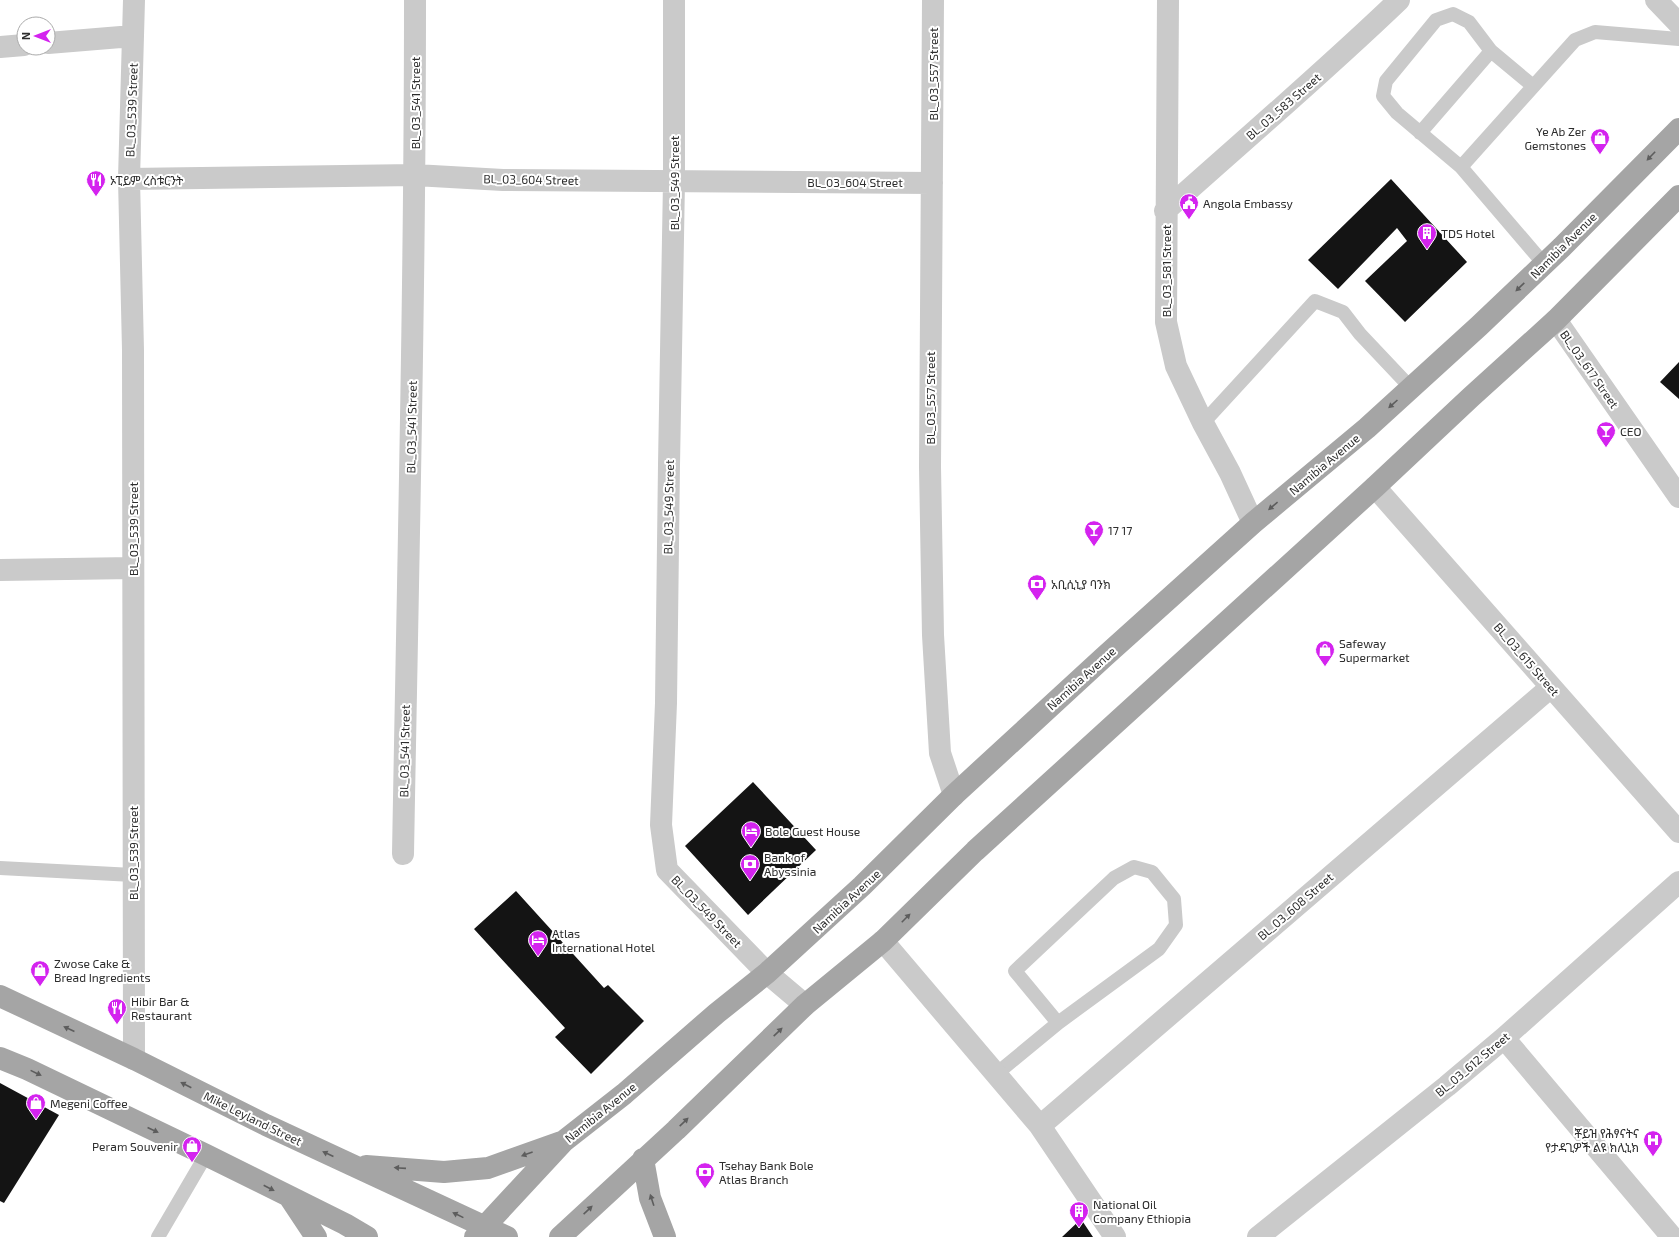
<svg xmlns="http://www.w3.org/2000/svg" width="1679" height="1237" font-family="'Exo 2','Noto Sans Ethiopic',sans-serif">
<rect width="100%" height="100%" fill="#fff"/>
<path fill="#141414" d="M 1391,179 L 1467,262 L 1405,322 L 1365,281 L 1407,241 L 1397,228 L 1338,289 L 1308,260 Z
M 1679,362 L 1679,399 L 1660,382 Z
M 753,782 L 816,850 L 748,915 L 685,846 Z
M 516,891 L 604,988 L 608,985 L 644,1021 L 591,1074 L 555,1037 L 565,1028 L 474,929 Z
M 0,1083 L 59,1115 L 4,1203 L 0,1201 Z
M 1081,1219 L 1093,1237 L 1062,1237 Z"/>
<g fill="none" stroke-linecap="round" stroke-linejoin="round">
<path stroke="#cacaca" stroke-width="14" d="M 1420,133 L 1491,51
M 1461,167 L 1397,113 L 1383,96 L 1386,81 L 1436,20 L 1453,14 L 1469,22 L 1491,51 L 1533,86
M 1544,264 L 1461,167 L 1575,40 L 1595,32 L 1679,39
M 1203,423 L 1315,301 L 1343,312 L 1360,334 L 1411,388
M 0,868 L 133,875
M 995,1075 L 1058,1023 L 1159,949 L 1176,925 L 1174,899 L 1152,872 L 1134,867 L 1114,878 L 1015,971 L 1058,1023
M 158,1237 L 206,1155"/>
<path stroke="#cacaca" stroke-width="22" d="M 674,0 L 674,181 L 669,465 L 666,703 L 661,825 L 667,870 L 767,973 L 805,1005
M 933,0 L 930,467 L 933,635 L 940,753 L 954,795
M 1168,0 L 1166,322 L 1176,366 L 1203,423 L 1230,473 L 1253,523
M 1656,0 L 1679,24
M 48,43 L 133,36
M 0,47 L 24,45
M 129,179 L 415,175 L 503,180 L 932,183
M 1165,211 C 1243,141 1323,73 1399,0
M 1556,320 L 1679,497
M 1375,487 L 1679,832
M 0,570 L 133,568
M 403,854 C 408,569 415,285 415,0
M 883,941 L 1040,1126 L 1115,1237
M 1504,1038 L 1672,1237
M 134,1059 L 133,350 L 129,179 L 134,0
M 1040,1126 L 1551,687
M 1258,1237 L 1447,1086 L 1504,1038 L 1679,882"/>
<path stroke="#a5a5a5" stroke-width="22" d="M 0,996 L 134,1059 L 266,1125 L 507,1237
M 0,1058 L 27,1069 L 206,1155 L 345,1224 L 367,1237
M 643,1159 L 650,1198 L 665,1237
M 366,1166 L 444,1172 L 488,1168 L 561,1142
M 290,1198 L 316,1237
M 475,1237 L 564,1141 L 624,1094 L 717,1013 L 767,973 L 862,886 L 954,795 L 1104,657 L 1253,523 L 1367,428 L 1479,326 L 1562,247 L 1679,129
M 560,1237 L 676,1130 L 805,1005 L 883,941 L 975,851 L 1375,487 L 1471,397 L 1556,320 L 1679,196"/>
</g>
<defs><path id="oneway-solid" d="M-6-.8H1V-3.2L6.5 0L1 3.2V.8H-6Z"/></defs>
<g fill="#5d5d5d">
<use href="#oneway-solid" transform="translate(1651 156) rotate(134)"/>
<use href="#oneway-solid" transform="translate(1520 287) rotate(136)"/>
<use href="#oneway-solid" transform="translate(1393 404) rotate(138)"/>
<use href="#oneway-solid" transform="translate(1273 506) rotate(140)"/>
<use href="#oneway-solid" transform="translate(906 918) rotate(-45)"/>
<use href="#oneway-solid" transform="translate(69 1029) rotate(-155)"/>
<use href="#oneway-solid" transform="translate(778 1032) rotate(-44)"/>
<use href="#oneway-solid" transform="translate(36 1073) rotate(26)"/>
<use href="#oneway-solid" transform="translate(186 1085) rotate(-153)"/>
<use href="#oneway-solid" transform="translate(684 1122) rotate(-44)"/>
<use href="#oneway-solid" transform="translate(153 1130) rotate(25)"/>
<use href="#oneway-solid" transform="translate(328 1154) rotate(-155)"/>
<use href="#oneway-solid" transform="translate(527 1154) rotate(160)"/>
<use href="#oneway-solid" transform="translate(400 1168) rotate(-176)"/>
<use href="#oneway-solid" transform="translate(269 1188) rotate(27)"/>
<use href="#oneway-solid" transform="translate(652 1200) rotate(-108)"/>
<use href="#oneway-solid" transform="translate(588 1210) rotate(-43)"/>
<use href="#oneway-solid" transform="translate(458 1215) rotate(-154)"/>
</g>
<defs>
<symbol id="shop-pin" viewBox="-11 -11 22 30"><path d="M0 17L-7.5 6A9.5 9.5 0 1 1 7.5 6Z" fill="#d423ef" stroke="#fff"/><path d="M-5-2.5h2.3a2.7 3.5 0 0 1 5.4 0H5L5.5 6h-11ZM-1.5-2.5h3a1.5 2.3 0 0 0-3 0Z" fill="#fff"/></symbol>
<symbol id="restaurant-pin" viewBox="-11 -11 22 30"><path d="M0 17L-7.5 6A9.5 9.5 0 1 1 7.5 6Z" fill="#d423ef" stroke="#fff"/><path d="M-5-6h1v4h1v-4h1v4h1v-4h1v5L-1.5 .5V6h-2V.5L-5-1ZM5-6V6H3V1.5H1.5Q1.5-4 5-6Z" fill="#fff"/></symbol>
<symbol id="civic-pin" viewBox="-11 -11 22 30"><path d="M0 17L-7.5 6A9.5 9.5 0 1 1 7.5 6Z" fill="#d423ef" stroke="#fff"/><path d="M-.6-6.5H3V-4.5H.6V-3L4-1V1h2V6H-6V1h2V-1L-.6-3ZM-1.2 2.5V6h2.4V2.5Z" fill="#fff"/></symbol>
<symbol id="building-pin" viewBox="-11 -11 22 30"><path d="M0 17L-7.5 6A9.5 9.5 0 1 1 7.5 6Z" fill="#d423ef" stroke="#fff"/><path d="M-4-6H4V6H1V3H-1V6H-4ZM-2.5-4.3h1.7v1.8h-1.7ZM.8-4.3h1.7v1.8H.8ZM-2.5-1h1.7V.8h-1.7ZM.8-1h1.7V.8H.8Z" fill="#fff"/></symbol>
<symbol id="bar-pin" viewBox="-11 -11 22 30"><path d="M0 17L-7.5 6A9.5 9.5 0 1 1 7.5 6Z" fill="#d423ef" stroke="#fff"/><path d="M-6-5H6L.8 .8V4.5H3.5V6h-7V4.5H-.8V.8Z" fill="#fff"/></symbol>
<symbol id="bank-pin" viewBox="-11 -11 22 30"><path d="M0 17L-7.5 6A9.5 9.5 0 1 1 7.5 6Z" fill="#d423ef" stroke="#fff"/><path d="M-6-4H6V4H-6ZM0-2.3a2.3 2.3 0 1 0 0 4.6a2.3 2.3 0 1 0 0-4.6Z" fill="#fff"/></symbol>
<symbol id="hotel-pin" viewBox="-11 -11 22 30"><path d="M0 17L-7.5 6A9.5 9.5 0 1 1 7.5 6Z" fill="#d423ef" stroke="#fff"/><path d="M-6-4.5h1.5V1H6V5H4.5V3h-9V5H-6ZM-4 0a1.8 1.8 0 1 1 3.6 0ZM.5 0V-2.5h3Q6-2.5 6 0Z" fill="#fff"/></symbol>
<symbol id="hospital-pin" viewBox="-11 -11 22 30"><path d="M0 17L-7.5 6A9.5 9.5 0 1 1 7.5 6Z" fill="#d423ef" stroke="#fff"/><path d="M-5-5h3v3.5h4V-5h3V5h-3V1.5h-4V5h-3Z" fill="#fff"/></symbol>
</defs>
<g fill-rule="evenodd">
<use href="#shop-pin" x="1589" y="127" width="22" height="30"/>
<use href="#restaurant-pin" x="85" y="169" width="22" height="30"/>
<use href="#civic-pin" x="1178" y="192" width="22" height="30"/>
<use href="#building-pin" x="1416" y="222" width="22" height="30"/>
<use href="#bar-pin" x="1595" y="420" width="22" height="30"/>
<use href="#bar-pin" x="1083" y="519" width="22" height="30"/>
<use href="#bank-pin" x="1026" y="573" width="22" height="30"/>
<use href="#shop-pin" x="1314" y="639" width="22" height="30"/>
<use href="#hotel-pin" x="740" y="820" width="22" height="30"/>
<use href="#bank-pin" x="739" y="853" width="22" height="30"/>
<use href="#hotel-pin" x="527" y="929" width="22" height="30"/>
<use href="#shop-pin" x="29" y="959" width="22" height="30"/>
<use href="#restaurant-pin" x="106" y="997" width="22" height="30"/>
<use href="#shop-pin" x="25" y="1092" width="22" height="30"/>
<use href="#hospital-pin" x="1642" y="1129" width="22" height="30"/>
<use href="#shop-pin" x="181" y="1135" width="22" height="30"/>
<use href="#bank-pin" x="694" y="1161" width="22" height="30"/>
<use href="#building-pin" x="1068" y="1200" width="22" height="30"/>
</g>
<g text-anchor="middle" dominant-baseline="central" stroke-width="4" stroke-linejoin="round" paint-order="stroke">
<g font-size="12" fill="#2d2d2d" stroke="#fff">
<text transform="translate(933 74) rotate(-90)">BL_03_557 Street</text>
<text transform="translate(415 103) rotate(-90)">BL_03_541 Street</text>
<text transform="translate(1283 106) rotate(-41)">BL_03_583 Street</text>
<text transform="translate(131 110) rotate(-88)">BL_03_539 Street</text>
<text transform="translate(531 179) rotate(1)">BL_03_604 Street</text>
<text x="855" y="182">BL_03_604 Street</text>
<text transform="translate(674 183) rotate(-90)">BL_03_549 Street</text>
<text transform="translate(1563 245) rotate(-45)">Namibia Avenue</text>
<text transform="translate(1166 271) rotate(-90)">BL_03_581 Street</text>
<text transform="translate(1590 369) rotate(55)">BL_03_617 Street</text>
<text transform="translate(930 398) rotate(-90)">BL_03_557 Street</text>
<text transform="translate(411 427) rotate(-89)">BL_03_541 Street</text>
<text transform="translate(1324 464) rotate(-40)">Namibia Avenue</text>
<text transform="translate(668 507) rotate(-89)">BL_03_549 Street</text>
<text transform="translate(133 529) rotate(-90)">BL_03_539 Street</text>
<text transform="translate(1527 659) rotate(49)">BL_03_615 Street</text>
<text transform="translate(1081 678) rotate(-42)">Namibia Avenue</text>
<text transform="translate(404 751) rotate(-89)">BL_03_541 Street</text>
<text transform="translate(133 853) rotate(-90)">BL_03_539 Street</text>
<text transform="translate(846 901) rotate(-43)">Namibia Avenue</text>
<text transform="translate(1295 906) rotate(-41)">BL_03_608 Street</text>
<text transform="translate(707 911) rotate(46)">BL_03_549 Street</text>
<text transform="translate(1472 1064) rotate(-40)">BL_03_612 Street</text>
<text transform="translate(600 1112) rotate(-39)">Namibia Avenue</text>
<text transform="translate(253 1118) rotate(26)">Mike Leyland Street</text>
</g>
<g font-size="12" fill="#2d2d2d" stroke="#fff" text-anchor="start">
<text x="1586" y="131" text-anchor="end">Ye Ab Zer<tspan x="1586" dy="14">Gemstones</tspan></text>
<text x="110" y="180">ኦፒይም ረስቱርንት</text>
<text x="1203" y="203">Angola Embassy</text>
<text x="1441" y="233">TDS Hotel</text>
<text x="1620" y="431">CEO</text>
<text x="1108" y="530">17 17</text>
<text x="1051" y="584">አቢሲኒያ ባንክ</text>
<text x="1339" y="643">Safeway<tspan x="1339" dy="14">Supermarket</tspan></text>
<text x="765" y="831">Bole Guest House</text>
<text x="764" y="857">Bank of<tspan x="764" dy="14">Abyssinia</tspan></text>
<text x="552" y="933">Atlas<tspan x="552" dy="14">International Hotel</tspan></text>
<text x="54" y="963">Zwose Cake &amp;<tspan x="54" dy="14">Bread Ingredients</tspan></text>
<text x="131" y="1001">Hibir Bar &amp;<tspan x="131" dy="14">Restaurant</tspan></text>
<text x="50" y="1103">Megeni Coffee</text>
<text x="1639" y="1133" text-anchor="end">ቾይዝ የሕፃናትና<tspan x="1639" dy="14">የታዳጊዎች ልዩ ክሊኒክ</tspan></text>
<text x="178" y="1146" text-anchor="end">Peram Souvenir</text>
<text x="719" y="1165">Tsehay Bank Bole<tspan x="719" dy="14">Atlas Branch</tspan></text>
<text x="1093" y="1204">National Oil<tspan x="1093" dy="14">Company Ethiopia</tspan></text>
</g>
</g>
<g transform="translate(36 36) rotate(270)"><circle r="19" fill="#ffffff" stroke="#ababab"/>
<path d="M0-3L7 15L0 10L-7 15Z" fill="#d423ef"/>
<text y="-6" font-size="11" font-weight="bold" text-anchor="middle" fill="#2d2d2d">N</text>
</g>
</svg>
